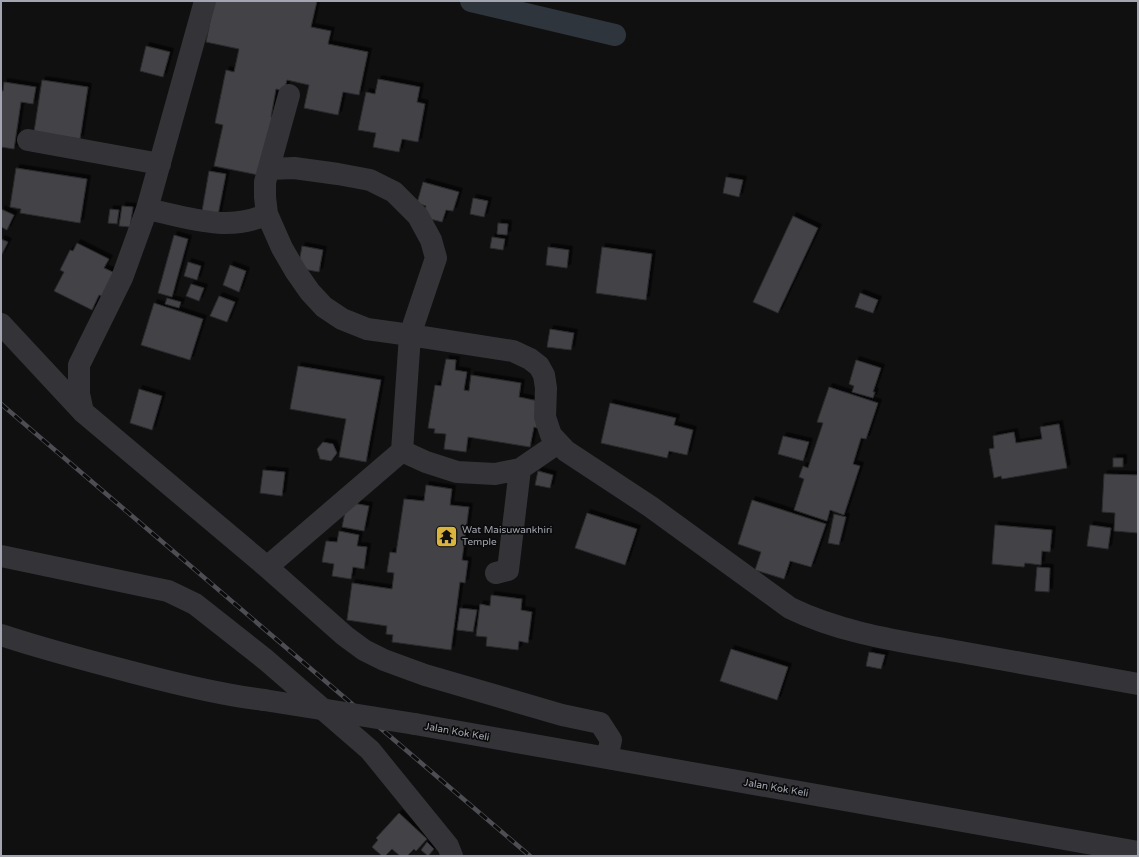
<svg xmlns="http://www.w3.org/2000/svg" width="1139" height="857" font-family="'Varela Round',sans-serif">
<defs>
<filter id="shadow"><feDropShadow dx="3.5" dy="-3.5" stdDeviation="0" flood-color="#0009"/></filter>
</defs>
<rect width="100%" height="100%" fill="#101011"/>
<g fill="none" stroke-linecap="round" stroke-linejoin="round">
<path stroke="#2f353c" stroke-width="22" d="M 471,1 L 615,35"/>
</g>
<path fill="#424246" stroke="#2b2b2d" filter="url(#shadow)" d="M 214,1 L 317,1 L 311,27 L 331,31 L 328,44 L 368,52 L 359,95 L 343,92 L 338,115 L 304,108 L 309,85 L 287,80 L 284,91 L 276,89 L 271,117 L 278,118 L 258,175 L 214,166 L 223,125 L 215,123 L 226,70 L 234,72 L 239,49 L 206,42 Z
M 146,46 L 170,52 L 163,77 L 140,71 Z
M 378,79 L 420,87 L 417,102 L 425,104 L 418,142 L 402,139 L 399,152 L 373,147 L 376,133 L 358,130 L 366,92 L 375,94 Z
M 42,80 L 88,87 L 80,139 L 34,132 Z
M 4,82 L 36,87 L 33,104 L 21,102 L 14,149 L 1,147 L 1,91 L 3,91 Z
M 16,168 L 87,179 L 80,223 L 20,213 L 21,209 L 10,207 Z
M 209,171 L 226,174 L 217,220 L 201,217 Z
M 726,177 L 743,180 L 739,197 L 723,193 Z
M 423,182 L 459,192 L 453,211 L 446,210 L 442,222 L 423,217 L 426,206 L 417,203 Z
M 473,198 L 488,201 L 484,217 L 470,214 Z
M 122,206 L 133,207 L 130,227 L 119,226 Z
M 1,209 L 14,215 L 7,230 L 1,227 Z
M 110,209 L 119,210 L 117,224 L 108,223 Z
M 793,216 L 818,228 L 778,313 L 753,302 Z
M 498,223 L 508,224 L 507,235 L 497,234 Z
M 174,235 L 188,239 L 172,297 L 158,293 Z
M 492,237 L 505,239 L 503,250 L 490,248 Z
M 1,239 L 8,242 L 1,256 Z
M 77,243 L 109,259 L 104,268 L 115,273 L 104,297 L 99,295 L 92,310 L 54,291 L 64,272 L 60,270 L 70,250 L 73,251 Z
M 302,246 L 323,250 L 319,272 L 298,268 Z
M 548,247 L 569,250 L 567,268 L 546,265 Z
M 602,247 L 652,254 L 646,300 L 596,293 Z
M 188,262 L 201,266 L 197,280 L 184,276 Z
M 230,265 L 246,271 L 239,292 L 223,285 Z
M 191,284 L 204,288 L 199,301 L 186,296 Z
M 860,293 L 878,300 L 873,313 L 855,307 Z
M 219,296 L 235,302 L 227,322 L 210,316 Z
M 167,298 L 181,302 L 179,308 L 165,304 Z
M 154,303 L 203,319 L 190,360 L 141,345 Z
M 550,329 L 574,333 L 571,350 L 547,347 Z
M 446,359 L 456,360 L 455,370 L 467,372 L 464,390 L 469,391 L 471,375 L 521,383 L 519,397 L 538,401 L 537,428 L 534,427 L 530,447 L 468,437 L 466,452 L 444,449 L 446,434 L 434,433 L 435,429 L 428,428 L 435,385 L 441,386 Z
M 856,360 L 881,368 L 873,392 L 875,392 L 873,398 L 852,392 L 854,386 L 849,384 Z
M 298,366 L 381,380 L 366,462 L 339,457 L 346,419 L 290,409 Z
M 829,387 L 878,403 L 866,439 L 861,438 L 853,464 L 860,466 L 844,515 L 830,510 L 827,521 L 794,510 L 804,479 L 799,477 L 803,466 L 808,468 L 823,423 L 817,422 Z
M 139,389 L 162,396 L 152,430 L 130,423 Z
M 610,403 L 676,418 L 674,425 L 693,430 L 687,455 L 669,451 L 667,458 L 601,443 Z
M 1059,424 L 1067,468 L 1002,479 L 1001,476 L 994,478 L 989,449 L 994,448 L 993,436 L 1014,432 L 1016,443 L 1042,439 L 1040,427 Z
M 783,436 L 809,442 L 803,461 L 778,454 Z
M 323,442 L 333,444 L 337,453 L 331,461 L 320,459 L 317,449 Z
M 1113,458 L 1123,458 L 1123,467 L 1113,467 Z
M 263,470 L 285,472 L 282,496 L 260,493 Z
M 538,471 L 553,475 L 550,488 L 535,485 Z
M 1104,474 L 1138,475 L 1138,533 L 1114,531 L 1115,513 L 1102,512 Z
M 426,485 L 452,489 L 450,505 L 469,507 L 462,560 L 468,561 L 465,583 L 460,582 L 451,650 L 392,642 L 393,635 L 386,634 L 387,626 L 347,620 L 352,583 L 392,589 L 394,573 L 387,572 L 390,552 L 396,553 L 404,499 L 424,501 Z
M 752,500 L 826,524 L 811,567 L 790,561 L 784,579 L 755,570 L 761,552 L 738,544 Z
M 347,502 L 369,506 L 364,531 L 342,527 Z
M 587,513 L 637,529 L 625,565 L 575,548 Z
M 834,514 L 846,517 L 839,545 L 828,543 Z
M 995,525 L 1052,530 L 1050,552 L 1042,551 L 1041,565 L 1025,563 L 1024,567 L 992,564 Z
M 1090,525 L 1111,528 L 1108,549 L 1087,546 Z
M 339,531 L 359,535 L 357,546 L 367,547 L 364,569 L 353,567 L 351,579 L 332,576 L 334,564 L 322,562 L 326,541 L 337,542 Z
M 1037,567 L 1050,568 L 1049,592 L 1035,591 Z
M 491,595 L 522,599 L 521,610 L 532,612 L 528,643 L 519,641 L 518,650 L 486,646 L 487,637 L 476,636 L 480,604 L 490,606 Z
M 460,608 L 477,610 L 473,632 L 457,630 Z
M 731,649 L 788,667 L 777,700 L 720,681 Z
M 869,652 L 885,655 L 881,669 L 866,666 Z
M 399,813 L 427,839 L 416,851 L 414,849 L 407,856 L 400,856 L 392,849 L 385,856 L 382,856 L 372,847 L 378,840 L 376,838 Z
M 427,842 L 434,849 L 428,856 L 421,850 Z"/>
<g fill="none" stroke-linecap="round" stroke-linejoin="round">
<path stroke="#343438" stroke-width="22" d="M 289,95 L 265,182 L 265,197 L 267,214 L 282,248 L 296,272 L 310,292 L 324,307 L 342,319 L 367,329 L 410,335 L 513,351 L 530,359 L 539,366 L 544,375 L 546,388 L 545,417 L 551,435 L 566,451 L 651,507 L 790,608 C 841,633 899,641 955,651 C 1016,662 1077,673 1138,684
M 28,140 L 160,164
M 269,169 L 294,168 L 338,174 L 370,180 L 394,192 L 418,216 L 431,240 L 436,258 L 410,335 L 402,451
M 147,209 C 186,217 229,233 267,214
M 1,324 L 83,412 L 267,567 L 345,636 L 364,650 L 384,660 L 425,675 L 562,715 L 600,723 L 611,740 L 607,758
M 83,412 L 79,394 L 79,365 L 122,278 L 147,209 L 205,1
M 1,556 L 168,591 L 195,604 L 266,660 L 370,750 L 448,846 L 452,856
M 267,567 L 402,451 L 426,462 L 457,472 L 495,474 L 520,469 L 558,443
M 496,573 L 508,570 L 520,469
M 1,635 C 46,650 93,662 139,674 C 181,685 222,695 264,700
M 415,724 L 1138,852"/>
<defs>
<path id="rail" d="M 1,404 L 530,856"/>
</defs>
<use href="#rail" stroke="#4d4e53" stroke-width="4.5"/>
<use href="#rail" stroke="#0b0b0c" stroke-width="3" stroke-dasharray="9" stroke-linecap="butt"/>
<path stroke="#343438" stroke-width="22" d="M 264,700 L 415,724"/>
</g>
<defs>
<symbol id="temple-square" viewBox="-11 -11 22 22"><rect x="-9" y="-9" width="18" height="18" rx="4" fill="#d9b540" stroke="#0b0b0c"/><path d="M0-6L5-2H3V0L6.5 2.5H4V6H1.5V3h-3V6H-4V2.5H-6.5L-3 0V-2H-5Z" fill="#111"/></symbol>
</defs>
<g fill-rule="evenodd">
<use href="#temple-square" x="434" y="524" width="25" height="25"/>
</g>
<g text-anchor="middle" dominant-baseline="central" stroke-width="3.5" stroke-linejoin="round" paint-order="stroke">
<g font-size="10" fill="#a3a6b0" stroke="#0b0b0c" text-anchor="start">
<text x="462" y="530">Wat Maisuwankhiri<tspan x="462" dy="12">Temple</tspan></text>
</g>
<g font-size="10" fill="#a3a6b0" stroke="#0b0b0c">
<text transform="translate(457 732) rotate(10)">Jalan Kok Keli</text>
<text transform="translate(776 788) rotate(10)">Jalan Kok Keli</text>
</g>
</g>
<rect width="1139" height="857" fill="none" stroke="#a3a6b0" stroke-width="4"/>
</svg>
